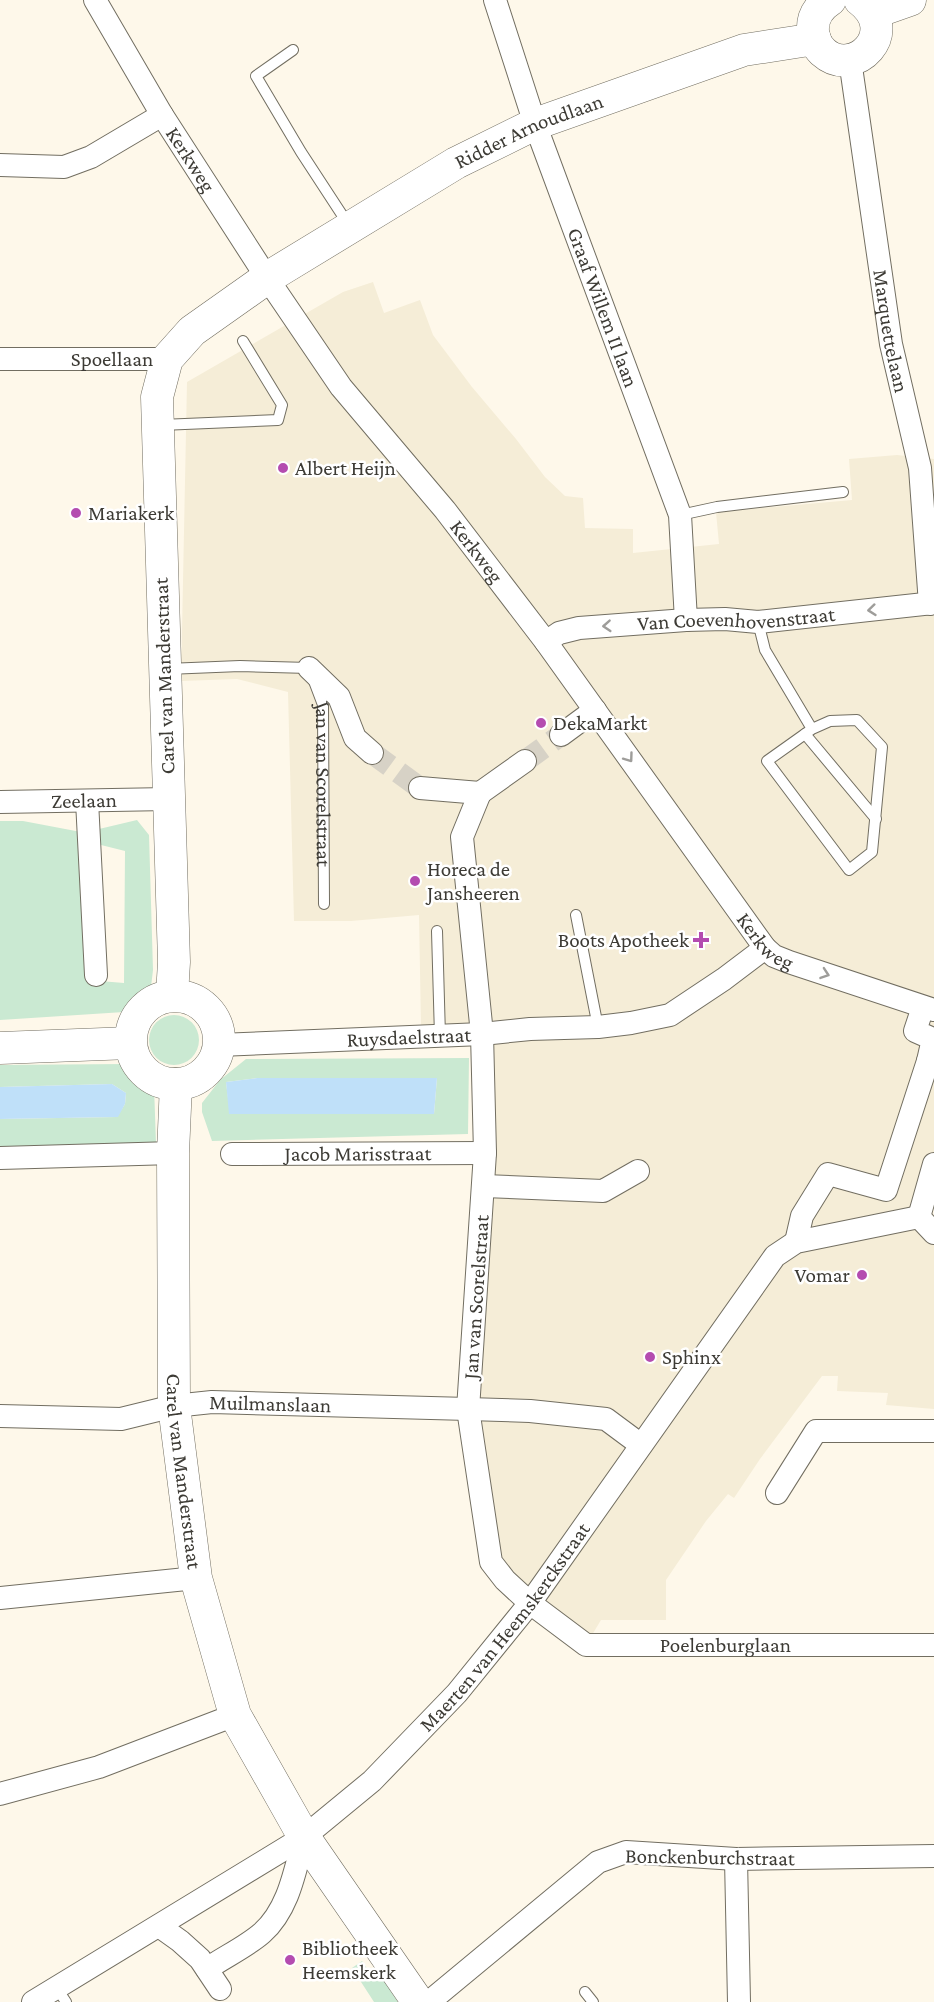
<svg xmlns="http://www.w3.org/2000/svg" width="934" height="2002" font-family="'Crimson Pro',serif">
<rect width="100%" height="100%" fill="#fef8ea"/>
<path fill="#f5edd7" d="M 373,282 L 384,313 L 420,300 L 433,335 L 472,387 L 516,439 L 545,477 L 565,496 L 583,498 L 585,528 L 633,529 L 633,553 L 719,544 L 716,512 L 852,500 L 849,459 L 897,455 L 934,459 L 934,1164 L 919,1217 L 934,1233 L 934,1409 L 886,1405 L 888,1393 L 837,1391 L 838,1376 L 822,1376 L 760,1459 L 734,1498 L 728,1494 L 706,1521 L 666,1580 L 666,1620 L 601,1620 L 586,1645 L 505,1580 L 468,1409 L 482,1034 L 421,1026 L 419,915 L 351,921 L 294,921 L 288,692 L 237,679 L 181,681 L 187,382 L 343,292 Z"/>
<path fill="#cae9d2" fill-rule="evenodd" d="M 137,820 L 149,835 L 153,970 L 151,987 L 140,992 L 124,1012 L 0,1020 L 0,821 L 23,821 L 81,832 L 88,980 L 124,983 L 125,851 L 101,845 L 99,829 Z
M149 1040a25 25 0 1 1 50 0a25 25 0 1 1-50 0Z
M 469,1058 L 468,1134 L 212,1141 L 202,1112 L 202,1103 L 220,1080 L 246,1059 ZM 257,1078 L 437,1078 L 434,1114 L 230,1114 L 226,1082 Z
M 127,1064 L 131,1069 L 154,1086 L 156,1143 L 0,1147 L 0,1119 L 117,1117 L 125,1104 L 126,1093 L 112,1084 L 0,1087 L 0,1065 Z
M 362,1961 L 370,1973 L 373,1972 L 377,1979 L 384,1980 L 398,2002 L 374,2002 L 352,1968 Z"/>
<path fill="#bfe0f9" d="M 257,1078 L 437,1078 L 434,1114 L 229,1114 L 226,1082 Z
M 112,1084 L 126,1093 L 125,1104 L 118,1117 L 0,1119 L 0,1087 Z"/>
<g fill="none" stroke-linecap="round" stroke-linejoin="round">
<path stroke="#d7d2c6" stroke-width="22" stroke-dasharray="22 11" stroke-linecap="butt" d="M 372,753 L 420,788
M 525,761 L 561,735"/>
<defs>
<g id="lane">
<path d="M 293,50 L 256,76 L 301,152 L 348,224"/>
<path d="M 161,425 L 278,420 L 282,405 L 243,341"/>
<path d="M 680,515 L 717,507 L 843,492"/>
<path d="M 758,622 L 765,650 L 812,729 L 830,721 L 857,720 L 882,747 L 872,852 L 849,870 L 767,761 L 812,729"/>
<path id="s1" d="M 167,669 L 240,666 L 309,668 L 323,705 L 324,904"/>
<path d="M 805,734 L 876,819"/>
<path d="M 576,915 L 598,1027"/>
<path d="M 437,931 L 440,1036"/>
<path d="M 56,1987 L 66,2002"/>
<path d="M 585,1992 L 593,2002"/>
</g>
<g id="street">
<path id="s2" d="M 95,0 L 162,115 L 267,278 L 341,387 L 445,510 L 546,642 L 765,948 L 774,956 L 789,962 L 934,1010"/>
<path id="s3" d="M 495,0 L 535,124 L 680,515 L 686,620"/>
<path id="s4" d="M 850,60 L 891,344 L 920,468 L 930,604"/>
<path d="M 0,165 L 64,167 L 91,157 L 162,115"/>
<path id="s5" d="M 0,359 L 167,359"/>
<path id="s6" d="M 546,642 L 559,633 L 579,628 L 686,620 L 725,619 L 758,622 L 934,603"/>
<path d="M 309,668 L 339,697 L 355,738 L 372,753"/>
<path d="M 561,735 L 595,710"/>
<path d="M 420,788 L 480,793"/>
<path id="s7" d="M 480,793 L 462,837 L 482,1034 L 485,1153 L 468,1409 L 491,1562 L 505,1580 L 530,1603 L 586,1645 L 934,1645"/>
<path d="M 480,793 L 525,761"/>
<path d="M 87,801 L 96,975"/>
<path id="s8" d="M 0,802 L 168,799"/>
<path d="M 923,1007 L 915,1031 L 933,1039 L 928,1061 L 934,1063"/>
<path id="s9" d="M 219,1045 L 482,1034 L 530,1029 L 598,1027 L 631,1023 L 670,1015 L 724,979 L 765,948"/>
<path id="s10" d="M 232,1154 L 485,1153"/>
<path d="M 0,1158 L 173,1153"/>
<path d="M 484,1186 L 603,1191 L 638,1171"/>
<path d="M 919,1217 L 934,1164"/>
<path d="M 919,1217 L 934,1233"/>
<path d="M 796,1242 L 802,1216 L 828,1174 L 886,1190 L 928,1061"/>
<path id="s11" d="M 0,1416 L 121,1419 L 174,1406 L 212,1402 L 468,1409 L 530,1411 L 606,1419 L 641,1445"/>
<path d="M 777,1493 L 816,1431 L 934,1431"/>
<path d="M 0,1598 L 196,1578"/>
<path d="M 0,1794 L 99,1767 L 235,1715"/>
<path d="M 736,1859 L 739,2002"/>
<path d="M 159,1926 L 180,1941 L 200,1959 L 220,1989"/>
<path d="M 207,1969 C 224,1957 246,1947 262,1933 C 289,1909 295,1870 304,1837"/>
<path id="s12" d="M 33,2002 L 304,1837 L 372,1781 L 457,1693 L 530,1603 L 775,1256 L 796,1242 L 919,1217"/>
<path d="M 429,2002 L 598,1862 L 626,1852 L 736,1859 L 934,1856"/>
</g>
<g id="secondary">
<path d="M 830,0 C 819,7 812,17 813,31 C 813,39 817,46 823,52 C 854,80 902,32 860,0"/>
<path d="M 873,13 L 910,0"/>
<path id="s13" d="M 172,995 L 174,962 L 157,397 L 167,359 L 192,331 L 267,278 L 456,163 L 535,124 L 744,50 L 815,39"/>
<circle cx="175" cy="1040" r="44"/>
<path d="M 0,1048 L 130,1043"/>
<path id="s14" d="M 176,1084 L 173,1153 L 174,1406 L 196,1578 L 235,1715 L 304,1837 L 418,2002"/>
</g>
</defs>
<use href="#lane" stroke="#726e61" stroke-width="12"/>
<use href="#street" stroke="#726e61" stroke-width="24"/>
<use href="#secondary" stroke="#726e61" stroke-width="33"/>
<use href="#lane" stroke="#fff" stroke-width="10"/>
<use href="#street" stroke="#fff" stroke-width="22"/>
<use href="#secondary" stroke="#fff" stroke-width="32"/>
</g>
<defs><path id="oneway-chevron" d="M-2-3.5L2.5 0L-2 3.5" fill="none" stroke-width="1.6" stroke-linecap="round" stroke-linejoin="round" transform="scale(1.5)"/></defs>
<g stroke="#9e9d9a">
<use href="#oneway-chevron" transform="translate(872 610) rotate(174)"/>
<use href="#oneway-chevron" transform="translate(607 626) rotate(176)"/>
<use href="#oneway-chevron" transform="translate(629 758) rotate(54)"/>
<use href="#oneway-chevron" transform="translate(825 974) rotate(19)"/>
</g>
<g fill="#b44cb0" stroke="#fff" stroke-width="2">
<circle cx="283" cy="468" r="6"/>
<circle cx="76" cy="513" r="6"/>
<circle cx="541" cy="723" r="6"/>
<circle cx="415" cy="881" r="6"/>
<path d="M698 931h6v6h6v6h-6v6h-6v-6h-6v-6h6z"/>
<circle cx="862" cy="1275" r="6"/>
<circle cx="650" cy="1357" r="6"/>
<circle cx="290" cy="1960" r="6"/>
</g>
<g text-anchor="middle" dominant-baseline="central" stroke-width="5" stroke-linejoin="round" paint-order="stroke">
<g font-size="21" fill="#3d3b35" stroke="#fff">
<text stroke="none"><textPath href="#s13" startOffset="1068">Ridder Arnoudlaan</textPath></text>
<text stroke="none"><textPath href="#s2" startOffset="186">Kerkweg</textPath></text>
<text stroke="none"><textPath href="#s3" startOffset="326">Graaf Willem II laan</textPath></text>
<text stroke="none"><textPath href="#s4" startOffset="274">Marquettelaan</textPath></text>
<text stroke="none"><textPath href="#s5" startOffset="112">Spoellaan</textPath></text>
<text stroke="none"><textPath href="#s2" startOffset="672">Kerkweg</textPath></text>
<text stroke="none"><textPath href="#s6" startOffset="194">Van Coevenhovenstraat</textPath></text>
<text transform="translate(164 676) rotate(-92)">Carel van Manderstraat</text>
<text stroke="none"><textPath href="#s1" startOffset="261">Jan van Scorelstraat</textPath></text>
<text stroke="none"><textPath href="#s8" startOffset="84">Zeelaan</textPath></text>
<text stroke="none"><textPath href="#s2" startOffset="1158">Kerkweg</textPath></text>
<text stroke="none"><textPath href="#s9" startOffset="190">Ruysdaelstraat</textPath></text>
<text stroke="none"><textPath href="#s10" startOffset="126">Jacob Marisstraat</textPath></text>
<text transform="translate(476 1297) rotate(-86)">Jan van Scorelstraat</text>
<text stroke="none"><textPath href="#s11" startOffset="272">Muilmanslaan</textPath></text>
<text stroke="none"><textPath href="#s14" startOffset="388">Carel van Manderstraat</textPath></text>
<text stroke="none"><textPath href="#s12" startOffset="609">Maerten van Heemskerckstraat</textPath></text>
<text stroke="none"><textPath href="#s7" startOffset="1042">Poelenburglaan</textPath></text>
<text transform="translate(710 1857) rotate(1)">Bonckenburchstraat</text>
</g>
<g font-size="21" fill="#3d3b35" stroke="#fff" text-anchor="start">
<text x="295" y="468">Albert Heijn</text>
<text x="88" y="513">Mariakerk</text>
<text x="553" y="723">DekaMarkt</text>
<text x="427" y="869">Horeca de<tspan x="427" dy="24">Jansheeren</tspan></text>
<text x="689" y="940" text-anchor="end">Boots Apotheek</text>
<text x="850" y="1275" text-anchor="end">Vomar</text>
<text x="662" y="1357">Sphinx</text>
<text x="302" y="1948">Bibliotheek<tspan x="302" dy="24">Heemskerk</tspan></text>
</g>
</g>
</svg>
